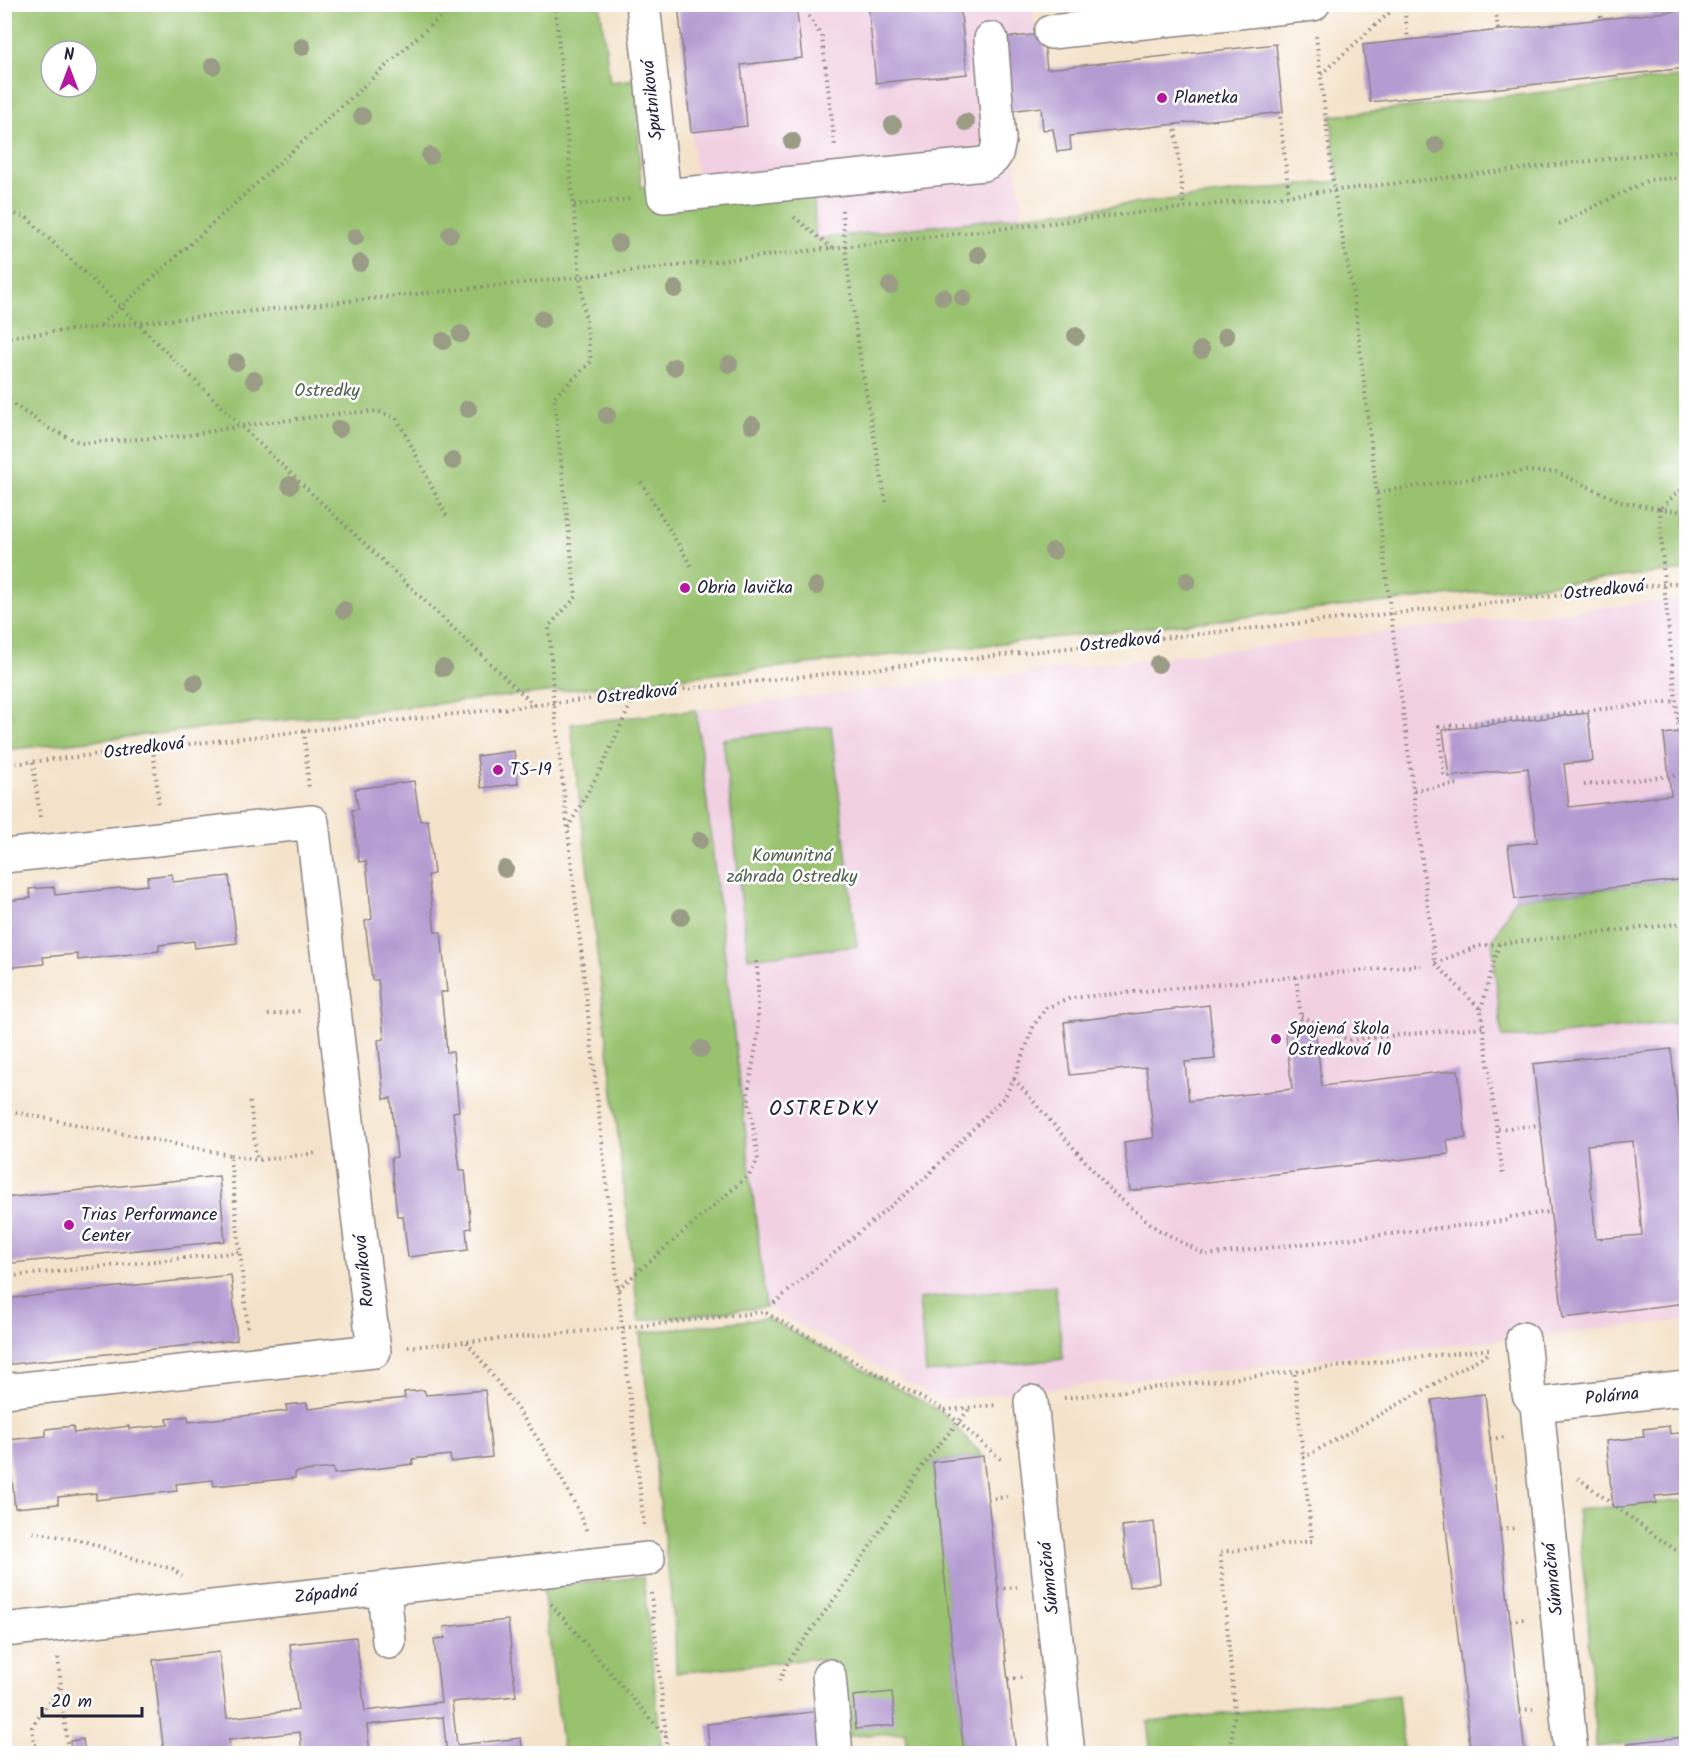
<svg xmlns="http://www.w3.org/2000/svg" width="1691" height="1758" font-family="Kalam,sans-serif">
<rect width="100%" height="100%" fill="#fff"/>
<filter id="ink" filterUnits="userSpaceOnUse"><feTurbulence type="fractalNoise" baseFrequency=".0167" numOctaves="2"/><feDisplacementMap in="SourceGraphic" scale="12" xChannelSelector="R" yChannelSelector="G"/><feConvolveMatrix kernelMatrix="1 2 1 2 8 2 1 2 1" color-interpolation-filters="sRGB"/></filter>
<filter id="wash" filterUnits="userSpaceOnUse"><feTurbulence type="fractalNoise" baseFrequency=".008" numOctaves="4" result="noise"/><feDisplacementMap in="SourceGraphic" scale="24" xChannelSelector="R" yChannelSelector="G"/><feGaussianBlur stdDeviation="1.35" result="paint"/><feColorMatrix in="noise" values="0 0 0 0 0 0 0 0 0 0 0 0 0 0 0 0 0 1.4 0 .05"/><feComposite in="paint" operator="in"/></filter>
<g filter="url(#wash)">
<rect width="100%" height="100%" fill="#f4e3ca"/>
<path fill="#f1d0e2" d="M 678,5 L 1032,5 L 1036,35 L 1009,111 L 1022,216 L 704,252 Z
M 1686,598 L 1686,1320 L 941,1400 L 766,1307 L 696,710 Z"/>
<path fill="#98c26e" stroke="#5d7254" stroke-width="1.5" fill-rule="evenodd" d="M 4,5 L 600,5 L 610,82 L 636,79 L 641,187 L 814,188 L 815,239 L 1338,181 L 1331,116 L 1686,76 L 1686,570 L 5,750 ZM 51,51 L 87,51 L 87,87 L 51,87 Z
M 696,710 L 766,1307 L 639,1321 L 571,724 Z
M 831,726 L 857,946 L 748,958 L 723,739 Z
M 1686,879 L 1686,1021 L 1532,1037 L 1502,1037 L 1492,941 L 1515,899 Z
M 1055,1285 L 1063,1359 L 926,1373 L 919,1299 Z
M 767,1318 L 942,1412 L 983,1456 L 933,1462 L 964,1753 L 907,1753 L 905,1732 L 840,1737 L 836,1664 L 810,1659 L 676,1673 L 675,1630 L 640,1333 Z
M 1686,1500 L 1686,1737 L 1596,1747 L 1587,1607 L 1577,1510 Z
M 643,1577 L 662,1753 L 563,1753 L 543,1587 Z
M 1398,1695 L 1404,1753 L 1151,1753 L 1147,1722 Z"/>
<g id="blocks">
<path fill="#b49bd1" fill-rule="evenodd" d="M 678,4 L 796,4 L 802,58 L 741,65 L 747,126 L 691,132 Z
M 868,4 L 960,4 L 967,74 L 876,83 Z
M 1686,10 L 1686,68 L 1370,102 L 1363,45 Z
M 1043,34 L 1047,69 L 1276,44 L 1283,112 L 1070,136 L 1071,150 L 1057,152 L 1053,129 L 1043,130 L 1041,107 L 1009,111 L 1001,38 Z
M 1588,713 L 1593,761 L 1564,764 L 1569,807 L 1671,795 L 1664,734 L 1686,731 L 1686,879 L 1515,899 L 1508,845 L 1537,842 L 1528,768 L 1449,777 L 1443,730 Z
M 514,751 L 518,784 L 481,788 L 477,756 Z
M 414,781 L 420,821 L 428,820 L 434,874 L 428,875 L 435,932 L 441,932 L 447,992 L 441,992 L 447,1052 L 453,1052 L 459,1111 L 453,1112 L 460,1170 L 465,1170 L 471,1228 L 466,1229 L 468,1250 L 408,1257 L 403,1216 L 397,1216 L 391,1158 L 397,1157 L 391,1098 L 384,1099 L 378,1040 L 384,1039 L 378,980 L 372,980 L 365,921 L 372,919 L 366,861 L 359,862 L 352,810 L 358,809 L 355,789 Z
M 172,874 L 173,882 L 229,876 L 237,943 L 195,948 L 194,941 L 159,945 L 159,951 L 78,960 L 77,954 L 43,957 L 44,964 L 4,968 L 4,901 L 31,898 L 29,889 L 54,887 L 55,895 L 148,885 L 147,877 Z
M 1209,1005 L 1215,1059 L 1185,1062 L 1189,1101 L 1292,1089 L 1285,1029 L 1315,1026 L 1322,1086 L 1458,1070 L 1466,1138 L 1447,1140 L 1449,1154 L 1130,1191 L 1124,1142 L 1154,1138 L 1146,1067 L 1070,1075 L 1064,1022 Z
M 1671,1049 L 1686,1186 L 1686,1303 L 1563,1318 L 1533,1064 ZM 1633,1141 L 1642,1235 L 1596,1239 L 1587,1145 Z
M 219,1176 L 225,1241 L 4,1264 L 4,1198 Z
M 231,1275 L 237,1340 L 4,1365 L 4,1299 Z
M 424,1390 L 426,1395 L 485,1390 L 492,1457 L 451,1462 L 450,1455 L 412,1459 L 413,1464 L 334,1474 L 333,1468 L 295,1472 L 295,1478 L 214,1486 L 213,1480 L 176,1484 L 177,1491 L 96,1500 L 96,1493 L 58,1497 L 58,1504 L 15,1508 L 8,1440 L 46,1436 L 46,1429 L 73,1426 L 74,1433 L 129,1426 L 129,1429 L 168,1425 L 167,1419 L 188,1416 L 189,1422 L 287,1411 L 286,1405 L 307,1403 L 308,1409 L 405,1398 L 404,1392 Z
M 1485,1394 L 1500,1530 L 1525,1754 L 1471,1754 L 1432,1400 Z
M 1669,1426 L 1670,1434 L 1686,1432 L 1686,1493 L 1655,1496 L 1656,1503 L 1613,1508 L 1606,1441 L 1644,1437 L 1643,1429 Z
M 983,1456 L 998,1589 L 1016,1754 L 964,1754 L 942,1553 L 933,1462 Z
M 1154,1522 L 1160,1583 L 1129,1587 L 1122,1526 Z
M 508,1620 L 516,1696 L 452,1702 L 457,1745 L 521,1738 L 523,1754 L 447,1754 L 443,1717 L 367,1725 L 370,1754 L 302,1754 L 300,1732 L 229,1740 L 231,1754 L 164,1754 L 153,1660 L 219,1652 L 227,1718 L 298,1710 L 290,1644 L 356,1637 L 365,1711 L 441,1702 L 434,1639 L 445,1638 L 444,1627 Z
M 892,1692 L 895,1725 L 856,1729 L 853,1696 Z
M 821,1711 L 825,1754 L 710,1754 L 707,1724 Z
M 1686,1737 L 1686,1754 L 1628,1754 L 1627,1743 Z
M 83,1739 L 85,1754 L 71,1754 L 70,1741 Z"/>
</g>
</g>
<g filter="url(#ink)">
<use href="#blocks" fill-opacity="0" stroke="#8b8282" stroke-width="1.5"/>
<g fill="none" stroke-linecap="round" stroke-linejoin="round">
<defs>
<path id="minor" d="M 643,4 L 664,196 L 984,164 C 996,159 997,153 999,140 L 991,39
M 1051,32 L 1313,4
M 4,856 L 312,822 L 374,1351 L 4,1391
M 1523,1339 L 1529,1394 L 1537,1405 L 1571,1754
M 1031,1402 L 1068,1754
M 1537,1405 L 1686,1388
M 384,1589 L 389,1642
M 4,1630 L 648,1559
M 829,1676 L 836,1754"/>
</defs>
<use href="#minor" stroke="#8b8282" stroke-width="36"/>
<path stroke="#8b8282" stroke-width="4" stroke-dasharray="1.5 4.5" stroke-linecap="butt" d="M 555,4 L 580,277 L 591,362 L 554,397 L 576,597 L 549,626 L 554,703 L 644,1526
M 807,4 L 808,15 L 822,37 L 835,146
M 1404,4 L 1408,40
M 1495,4 L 1498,30
M 1600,4 L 1601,19
M 4,19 L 5,4
M 1316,36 L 1334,190 L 1355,305 L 1389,600 L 1435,963 L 1481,1010 L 1503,1177
M 1321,74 L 1399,4
M 1280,117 L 1289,195
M 1175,124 L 1184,208
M 574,205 L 632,199
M 842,210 C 850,309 868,405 886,502
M 4,211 L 26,217 L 122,308 L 241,426 L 534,705
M 794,217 L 832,248
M 1559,224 L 1649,180 L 1686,177
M 101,325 L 454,4
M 4,337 L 580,277 L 1686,150
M 4,398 L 50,429 L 81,443 L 183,436 L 241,426 L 346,413 L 377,411 L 396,418 L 407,437 L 447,517
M 641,482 L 693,569
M 1377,492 L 1525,471 L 1556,472 L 1622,502 L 1660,509 L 1684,486 L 1686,479
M 1678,722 L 1686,721
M 304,731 L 309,790
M 1679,731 L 1664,584 L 1660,509 L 1686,512
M 153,748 L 159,805
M 33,762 L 40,818
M 4,765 L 535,705 L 1686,582
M 1444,775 L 1439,727 L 1676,701
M 1584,785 L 1683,775
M 1414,790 L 1460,784
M 568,828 L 600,770 L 635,695
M 1435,963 L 1479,946 L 1686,923
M 1296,977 L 1302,1027
M 1481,1009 L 1499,944
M 268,1015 L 300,1011
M 1301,1016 L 1348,1040 L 1483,1027
M 1014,1079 L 1111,1191 L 1157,1229 L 1206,1255 L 1510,1220
M 250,1102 L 257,1160
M 4,1110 L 230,1155 L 248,1331
M 1498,1129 L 1540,1125
M 230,1155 L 257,1160 L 318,1153
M 1510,1217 L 1550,1212
M 4,1277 L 240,1252
M 618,1289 L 750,1174 L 758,1160 L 748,1092 L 758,1035 L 758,978 L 756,960
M 774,1303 L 926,1177 L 1005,1096 L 1014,1079 L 1034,1025 L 1046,1008 L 1071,998 L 1421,965
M 467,1342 C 502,1388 539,1435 566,1487 C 574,1502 582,1516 587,1533
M 408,1347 L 622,1328 L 764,1312 L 944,1410 L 1003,1461
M 1064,1398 L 1492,1349
M 945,1410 L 997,1405
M 1490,1439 L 1506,1437
M 1303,1458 L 1491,1352
M 1578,1478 L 1651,1533 L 1686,1557
M 988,1499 L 1007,1497
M 1500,1530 L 1515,1528
M 33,1532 L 84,1541 L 135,1559 L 173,1569 L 182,1576
M 998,1589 L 1017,1587
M 651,1593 L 668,1754
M 551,1604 L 666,1737
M 1510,1621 L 1524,1619
M 58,1658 L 68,1754
M 1008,1679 L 1026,1677
M 779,1681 L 789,1660 L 844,1586 L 927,1459 L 971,1407
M 1520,1710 L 1533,1709
M 44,1754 L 34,1743 L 32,1727 L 60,1686
M 1230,1754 L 1235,1711 L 1220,1552 L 1312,1541 L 1294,1370"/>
<use href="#minor" stroke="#fff" stroke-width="33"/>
</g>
<g fill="#9a9c86">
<circle cx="302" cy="47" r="9"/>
<circle cx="213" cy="66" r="9"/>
<circle cx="362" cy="116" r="9"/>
<circle cx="966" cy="122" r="9"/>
<circle cx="893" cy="125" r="9"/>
<circle cx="792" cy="141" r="9"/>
<circle cx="1436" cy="145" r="9"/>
<circle cx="430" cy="156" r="9"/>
<circle cx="450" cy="234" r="9"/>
<circle cx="355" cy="237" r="9"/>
<circle cx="619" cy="243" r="9"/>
<circle cx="978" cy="255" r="9"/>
<circle cx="360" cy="263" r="9"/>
<circle cx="890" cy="286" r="9"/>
<circle cx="675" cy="289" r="9"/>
<circle cx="943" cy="297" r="9"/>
<circle cx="963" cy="298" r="9"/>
<circle cx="542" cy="319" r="9"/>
<circle cx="461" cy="334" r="9"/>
<circle cx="1076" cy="336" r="9"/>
<circle cx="1226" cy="336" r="9"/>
<circle cx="443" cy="341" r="9"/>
<circle cx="1201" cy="350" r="9"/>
<circle cx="236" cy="362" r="9"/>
<circle cx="729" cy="364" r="9"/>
<circle cx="674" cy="367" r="9"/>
<circle cx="254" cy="380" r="9"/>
<circle cx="468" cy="409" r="9"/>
<circle cx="607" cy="415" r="9"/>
<circle cx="752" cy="425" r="9"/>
<circle cx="339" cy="429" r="9"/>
<circle cx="453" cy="461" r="9"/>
<circle cx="290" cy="485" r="9"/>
<circle cx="1053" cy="551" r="9"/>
<circle cx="1187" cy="581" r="9"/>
<circle cx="816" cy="586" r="9"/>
<circle cx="344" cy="610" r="9"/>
<circle cx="1158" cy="664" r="9"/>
<circle cx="443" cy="668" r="9"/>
<circle cx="195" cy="683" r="9"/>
<circle cx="700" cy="840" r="9"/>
<circle cx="505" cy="869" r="9"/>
<circle cx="681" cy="917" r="9"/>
<circle cx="701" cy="1049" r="9"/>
</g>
</g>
<g fill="#b5179e" stroke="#fff" stroke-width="2">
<circle cx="1162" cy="98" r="6"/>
<circle cx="685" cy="588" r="6"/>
<circle cx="498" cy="770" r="6"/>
<circle cx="1276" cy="1039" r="6"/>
<circle cx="69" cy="1225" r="6"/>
</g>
<g text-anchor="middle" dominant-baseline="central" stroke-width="5" stroke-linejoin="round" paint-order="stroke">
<g font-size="18" fill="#22223b" stroke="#fff" text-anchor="start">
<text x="1174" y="98">Planetka</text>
<text x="697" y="588">Obria lavička</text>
<text x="510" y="770">TS-19</text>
<text x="1288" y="1029">Spojená škola<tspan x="1288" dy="21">Ostredková 10</tspan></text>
<text x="81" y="1215">Trias Performance<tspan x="81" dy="21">Center</tspan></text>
</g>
<g font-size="18" fill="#22223b" stroke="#fff">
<text transform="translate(653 100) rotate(-96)">Sputniková</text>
<text transform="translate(1604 591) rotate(-6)">Ostredková</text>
<text transform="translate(1120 643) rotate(-6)">Ostredková</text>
<text transform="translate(637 695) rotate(-6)">Ostredková</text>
<text transform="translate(144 749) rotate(-7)">Ostredková</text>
<text transform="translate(365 1271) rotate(-96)">Rovníková</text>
<text transform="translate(1612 1397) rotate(-6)">Polárna</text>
<text transform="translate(1050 1578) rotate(-96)">Súmračná</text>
<text transform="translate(1554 1579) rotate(-96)">Súmračná</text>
<text transform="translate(326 1595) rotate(-6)">Západná</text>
</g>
<g font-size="18" fill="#51624f" stroke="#fff">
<text x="327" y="391">Ostredky</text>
<text x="792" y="856">Komunitná<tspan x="792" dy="21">záhrada Ostredky</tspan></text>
</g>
<g font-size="21" letter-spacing="1.5" fill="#22223b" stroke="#fff">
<text x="824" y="1109">OSTREDKY</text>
</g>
</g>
<rect width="1691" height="1758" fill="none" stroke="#fff" stroke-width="24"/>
<g transform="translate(69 69)"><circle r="28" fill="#ffffff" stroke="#a7a7b1" stroke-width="1.5"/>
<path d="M0-4.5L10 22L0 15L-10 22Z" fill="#b5179e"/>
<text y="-9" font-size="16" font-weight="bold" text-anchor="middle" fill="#22223b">N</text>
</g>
<path d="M42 1707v9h100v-9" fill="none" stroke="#22223b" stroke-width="3"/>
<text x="51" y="1707" font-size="18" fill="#22223b" stroke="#ffffff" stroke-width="4.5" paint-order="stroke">20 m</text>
</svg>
